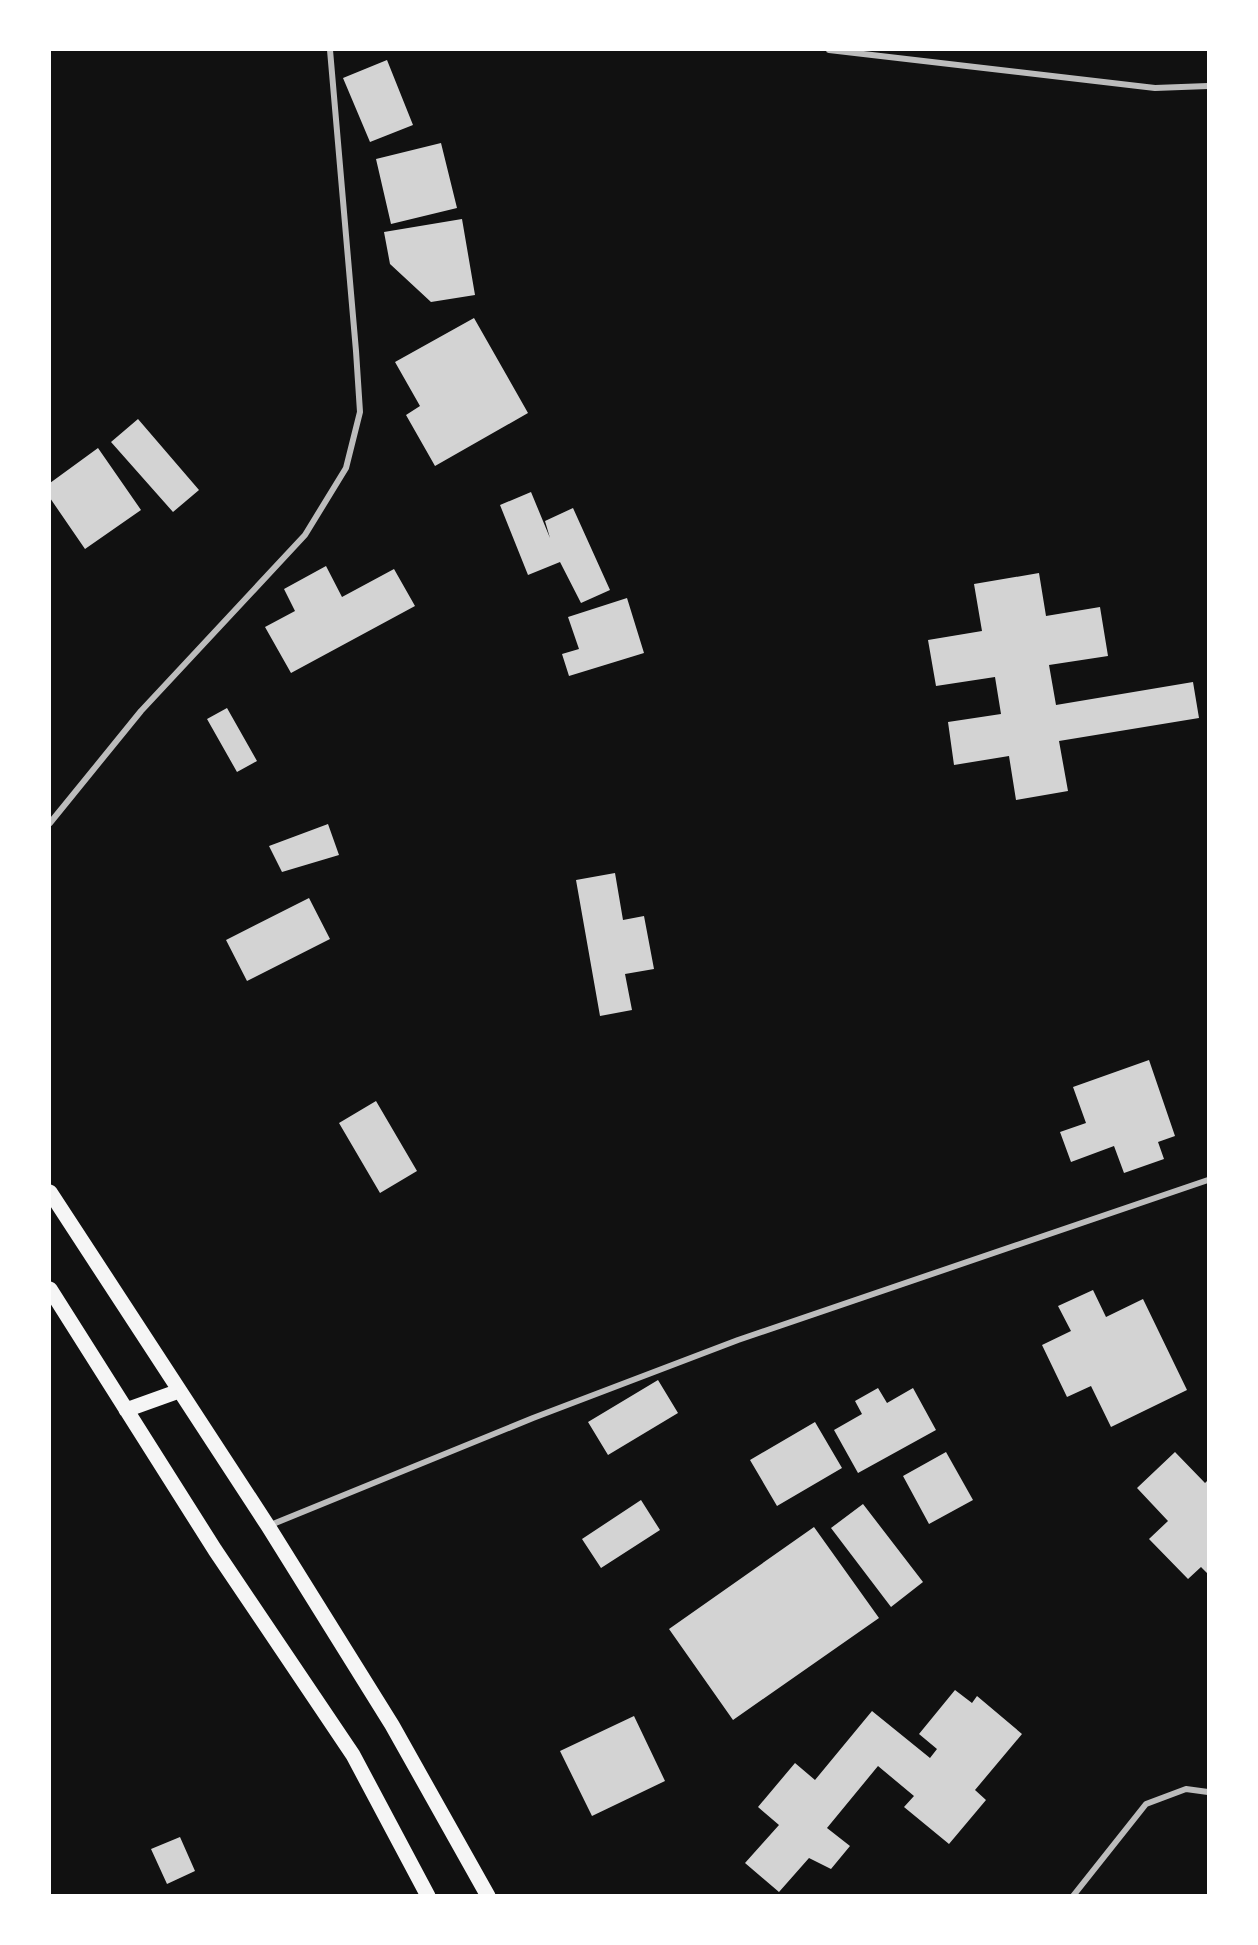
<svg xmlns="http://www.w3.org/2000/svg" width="1258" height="1945" font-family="'Fira Sans Condensed',sans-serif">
<rect width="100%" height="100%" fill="#111"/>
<path fill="#d3d3d3" d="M 387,60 L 413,125 L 370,142 L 343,78 Z
M 441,143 L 457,208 L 391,224 L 376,159 Z
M 462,219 L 475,295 L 431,302 L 390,264 L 384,232 Z
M 474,318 L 528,413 L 435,466 L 406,415 L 420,406 L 395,362 Z
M 138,419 L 199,490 L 173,512 L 111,442 Z
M 98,448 L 141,510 L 85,549 L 50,498 L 50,483 Z
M 531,492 L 550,538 L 545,521 L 573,508 L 610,590 L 581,603 L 560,562 L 528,575 L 500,505 Z
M 326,566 L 342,597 L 394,569 L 415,606 L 291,673 L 265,627 L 295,611 L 284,589 Z
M 1039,573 L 1046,616 L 1100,607 L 1108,656 L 1049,665 L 1056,705 L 1193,682 L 1199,718 L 1059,741 L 1068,791 L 1016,800 L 1009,756 L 954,765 L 948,722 L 1001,714 L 995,677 L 936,686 L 928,640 L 982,631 L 974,584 Z
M 627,598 L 644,653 L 569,676 L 562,654 L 579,649 L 568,617 Z
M 227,708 L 257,761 L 237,772 L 207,719 Z
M 328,824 L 339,855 L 282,872 L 269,846 Z
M 615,873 L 623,920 L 644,916 L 654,969 L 625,974 L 632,1010 L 600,1016 L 576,880 Z
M 309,898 L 330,939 L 247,981 L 226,940 Z
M 1149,1060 L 1175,1136 L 1158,1142 L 1164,1159 L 1124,1173 L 1114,1146 L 1071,1162 L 1060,1132 L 1086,1123 L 1073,1087 Z
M 376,1101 L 417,1171 L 380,1193 L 339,1123 Z
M 1093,1290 L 1106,1317 L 1143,1299 L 1187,1390 L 1111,1427 L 1091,1386 L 1067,1397 L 1042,1345 L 1071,1331 L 1058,1306 Z
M 658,1380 L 678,1413 L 608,1455 L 588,1422 Z
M 878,1388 L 887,1403 L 913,1388 L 936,1430 L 858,1473 L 834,1430 L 862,1414 L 855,1401 Z
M 815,1422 L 842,1468 L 777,1506 L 750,1460 Z
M 946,1452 L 973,1500 L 929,1524 L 903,1476 Z
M 1175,1452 L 1205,1483 L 1208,1480 L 1208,1574 L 1201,1567 L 1188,1579 L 1149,1539 L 1168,1521 L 1137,1488 Z
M 641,1500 L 660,1530 L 601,1568 L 582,1539 Z
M 863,1504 L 923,1582 L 891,1607 L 831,1528 Z
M 814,1527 L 879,1618 L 733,1720 L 669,1629 Z
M 955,1690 L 972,1703 L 977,1696 L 1022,1734 L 975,1790 L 986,1800 L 949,1844 L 904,1807 L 914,1796 L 878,1766 L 827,1828 L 850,1846 L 831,1869 L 809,1858 L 779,1892 L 745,1863 L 779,1825 L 758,1807 L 795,1763 L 815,1780 L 872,1711 L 930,1758 L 937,1749 L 919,1734 Z
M 634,1716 L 665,1781 L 592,1816 L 560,1751 Z
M 180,1837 L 195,1871 L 167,1884 L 151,1849 Z"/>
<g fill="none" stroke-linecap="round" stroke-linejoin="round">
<path stroke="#bcbcbc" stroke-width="6" d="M 829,50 L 1155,88 L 1208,86
M 50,823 L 141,711 L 305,535 L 346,468 L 360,412 L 356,351 L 330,50
M 268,1526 L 533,1418 L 738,1340 L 1208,1180
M 1073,1896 L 1146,1804 L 1186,1789 L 1208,1792"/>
<path stroke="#f5f5f5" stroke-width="15" d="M 50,1192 L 268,1526 L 392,1725 L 488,1896
M 50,1289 L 215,1550 L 353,1755 L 428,1896
M 126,1410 L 179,1391"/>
</g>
<rect width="1258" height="1945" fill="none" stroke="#ffffff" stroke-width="102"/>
</svg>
